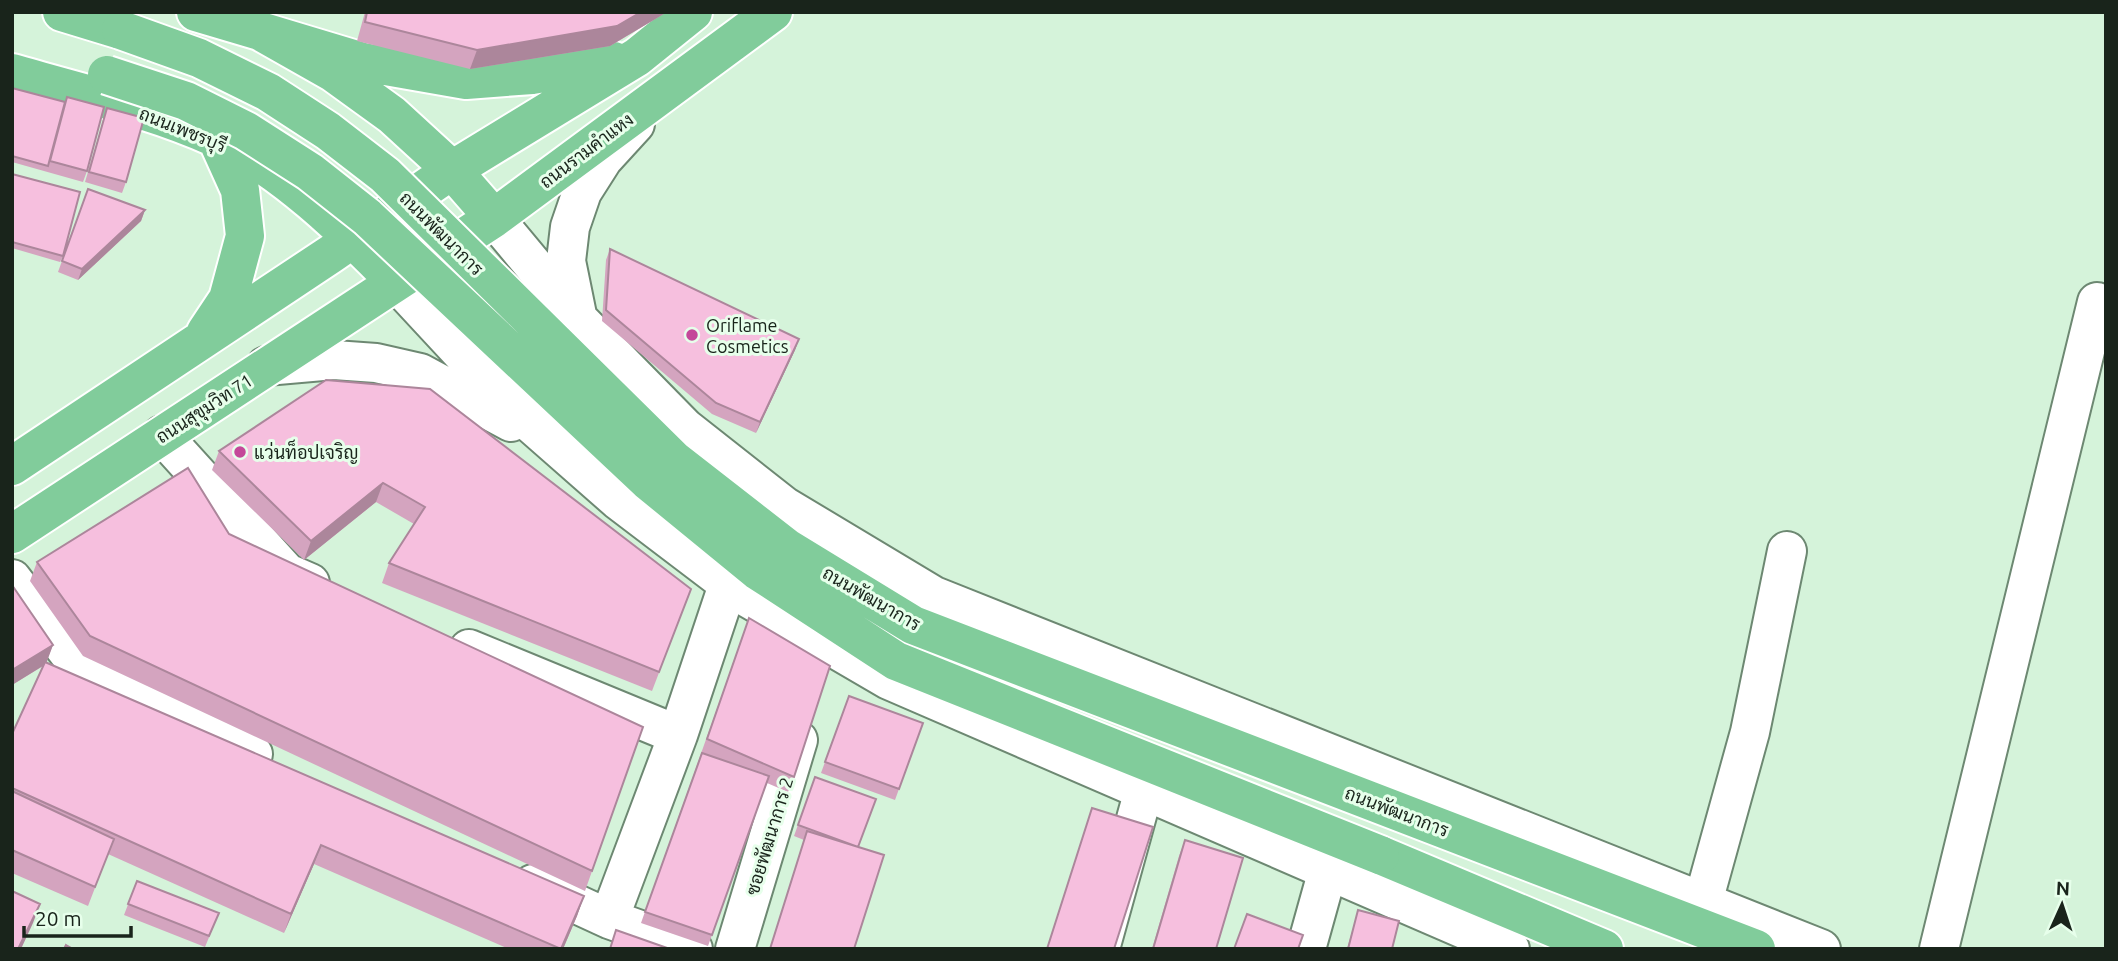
<svg xmlns="http://www.w3.org/2000/svg" width="2118" height="961" font-family="Ubuntu,Sarabun,sans-serif">
<rect width="100%" height="100%" fill="#d5f3da"/>
<g fill="none" stroke-linecap="round" stroke-linejoin="round">
<defs>
<path id="street" d="M 162,435 L 287,573 L 310,583
M 12,579 L 87,677 L 253,754
M 469,649 L 678,735
M 533,884 L 609,919 L 693,949
M 1703,902 L 1750,732 L 1787,551
M 609,919 L 678,735 L 728,585
M 735,949 L 798,740
M 1100,949 L 1144,790
M 1306,949 L 1328,870
M 1939,949 L 2097,302"/>
<path id="secondary" d="M 494,218 L 579,320 L 685,428 L 784,506 L 934,596 L 1821,949
M 395,281 L 511,406 L 618,500 L 743,595 L 889,680 L 1510,949
M 577,315 L 566,261 L 570,227 L 582,192 L 603,159 L 635,124
M 266,366 L 334,360 L 376,363 L 420,373 L 511,422"/>
<path id="primary" d="M 62,12 L 121,30
M 196,12 L 260,31 L 334,73 L 392,115 L 452,170 L 494,218
M 260,31 L 363,62 L 466,80 L 532,75 L 614,61
M 12,73 C 80,93 152,109 216,138 C 282,168 345,230 395,281
M 206,332 L 228,299 L 245,236 L 240,190 L 217,139
M 12,466 L 331,254 L 452,170 L 637,57 L 693,12
M 12,534 L 494,218 L 773,12
M 1380,855 L 1604,949"/>
</defs>
<use href="#street" stroke="#6d8872" stroke-width="42"/>
<use href="#secondary" stroke="#6d8872" stroke-width="42"/>
<use href="#primary" stroke="#fff" stroke-width="42"/>
<use href="#street" stroke="#fff" stroke-width="38"/>
<use href="#secondary" stroke="#fff" stroke-width="38"/>
<use href="#primary" stroke="#81cc9b" stroke-width="38"/>
<defs>
<path id="primary-bridge" d="M 121,30 L 199,58 L 268,92 L 328,131 L 385,175 L 674,460 L 787,548 L 913,625 L 1756,949
M 107,75 L 186,101 L 246,131 L 310,172 L 367,217 L 648,481 L 758,571 L 896,661 L 1380,855"/>
</defs>
<use href="#primary-bridge" stroke="#fff" stroke-width="42" stroke-linecap="butt"/>
<use href="#primary-bridge" stroke="#81cc9b" stroke-width="38"/>
</g>
<path fill="#d4a4bf" d="M 365,12 L 667,12 L 610,46 L 470,69 L 357,41 Z
M 12,88 L 87,171 L 83,182 L 12,162 Z
M 107,108 L 126,182 L 122,193 L 85,182 Z
M 12,174 L 63,256 L 60,262 L 12,248 Z
M 88,189 L 145,210 L 141,221 L 78,280 L 58,272 Z
M 610,249 L 799,339 L 795,350 L 756,433 L 712,414 L 602,321 L 606,260 Z
M 326,380 L 691,589 L 652,691 L 382,583 L 389,563 L 414,524 L 376,502 L 304,560 L 212,470 L 219,451 Z
M 229,534 L 643,727 L 585,891 L 83,656 L 30,581 L 37,562 Z
M 12,585 L 53,645 L 46,662 L 584,896 L 577,916 L 563,949 L 509,949 L 314,864 L 284,933 L 108,854 L 88,906 L 12,873 L 12,734 L 43,666 L 12,685 Z
M 749,618 L 794,777 L 788,792 L 767,783 L 708,946 L 641,923 Z
M 849,696 L 923,723 L 895,800 L 821,773 Z
M 815,777 L 858,847 L 854,949 L 770,949 L 804,840 L 794,836 Z
M 1185,840 L 1216,949 L 1152,949 L 1179,856 Z
M 137,881 L 219,913 L 205,947 L 124,915 Z
M 1358,910 L 1392,949 L 1347,949 Z"/>
<path fill="#ac869b" d="M 641,12 L 667,12 L 610,46 L 470,69 L 477,50 Z
M 145,210 L 141,221 L 78,280 L 82,269 Z
M 799,339 L 795,350 L 756,433 L 760,422 Z
M 383,483 L 376,502 L 304,560 L 311,541 Z
M 53,645 L 46,664 L 12,685 L 12,670 Z
M 321,845 L 314,864 L 284,933 L 291,914 Z
M 584,896 L 577,916 L 563,949 L 561,949 Z
M 40,904 L 33,923 L 21,949 L 18,949 Z"/>
<path fill="#f6bfde" stroke="#ac869b" stroke-width="2" d="M 367,12 L 641,12 L 617,26 L 477,50 L 365,22 Z
M 12,88 L 65,102 L 48,166 L 12,156 Z
M 67,97 L 104,107 L 87,171 L 50,161 Z
M 107,108 L 144,118 L 126,182 L 89,172 Z
M 12,174 L 80,192 L 63,256 L 12,242 Z
M 88,189 L 145,210 L 82,269 L 62,261 Z
M 610,249 L 799,339 L 760,422 L 716,403 L 606,310 Z
M 326,380 L 430,389 L 691,589 L 659,672 L 389,563 L 425,507 L 383,483 L 311,541 L 219,451 Z
M 188,468 L 229,534 L 643,727 L 592,871 L 90,636 L 37,562 Z
M 12,585 L 53,645 L 12,670 Z
M 749,618 L 830,666 L 794,777 L 707,739 Z
M 45,662 L 584,896 L 561,949 L 321,845 L 291,914 L 12,788 L 12,734 Z
M 849,696 L 923,723 L 899,789 L 825,762 Z
M 702,753 L 769,776 L 712,935 L 645,912 Z
M 815,777 L 876,799 L 858,847 L 798,825 Z
M 12,791 L 114,839 L 95,887 L 12,850 Z
M 1092,808 L 1153,827 L 1114,949 L 1047,949 Z
M 807,831 L 884,855 L 854,949 L 770,949 Z
M 1185,840 L 1243,858 L 1216,949 L 1153,949 Z
M 137,881 L 219,913 L 209,936 L 128,904 Z
M 12,891 L 40,904 L 18,949 L 12,948 Z
M 1358,910 L 1399,921 L 1392,949 L 1348,949 Z
M 1247,914 L 1303,935 L 1298,949 L 1234,949 Z
M 616,930 L 670,949 L 610,949 Z
M 66,945 L 73,949 L 64,949 Z"/>
<g fill="#c44899" stroke="#e7ffeb" stroke-width="2.5">
<circle cx="692" cy="335" r="7"/>
<circle cx="240" cy="452" r="7"/>
</g>
<g text-anchor="middle" dominant-baseline="central" stroke-width="6" stroke-linejoin="round" paint-order="stroke">
<g font-size="18" fill="#19241b" stroke="#e7ffeb">
<text transform="translate(183 129) rotate(22)">ถนนเพชรบุรี</text>
<text transform="translate(586 150) rotate(-37)">ถนนรามคำแหง</text>
<text transform="translate(442 233) rotate(45)">ถนนพัฒนาการ</text>
<text transform="translate(204 408) rotate(-33)">ถนนสุขุมวิท 71</text>
<text transform="translate(872 598) rotate(30)">ถนนพัฒนาการ</text>
<text transform="translate(1397 811) rotate(21)">ถนนพัฒนาการ</text>
<text transform="translate(769 836) rotate(-73)">ซอยพัฒนาการ 2</text>
</g>
<g font-size="18" fill="#19241b" stroke="#e7ffeb" text-anchor="start">
<text x="706" y="325">Oriflame<tspan x="706" dy="21">Cosmetics</tspan></text>
<text x="254" y="452">แว่นท็อปเจริญ</text>
</g>
</g>
<rect width="2118" height="961" fill="none" stroke="#19241b" stroke-width="28"/>
<g transform="translate(2062 905) rotate(3)" stroke="#e7ffeb" stroke-width="5" paint-order="stroke">
<path d="M0-5L12 26L0 18L-12 26Z" fill="#19241b"/>
<text y="-10" font-size="19" font-weight="bold" text-anchor="middle" fill="#19241b">N</text>
</g>
<path d="M24 926v10h107v-10" fill="none" stroke="#19241b" stroke-width="3.5"/>
<text x="35" y="926" font-size="21" fill="#19241b" stroke="#e7ffeb" stroke-width="5" paint-order="stroke">20 m</text>
</svg>
